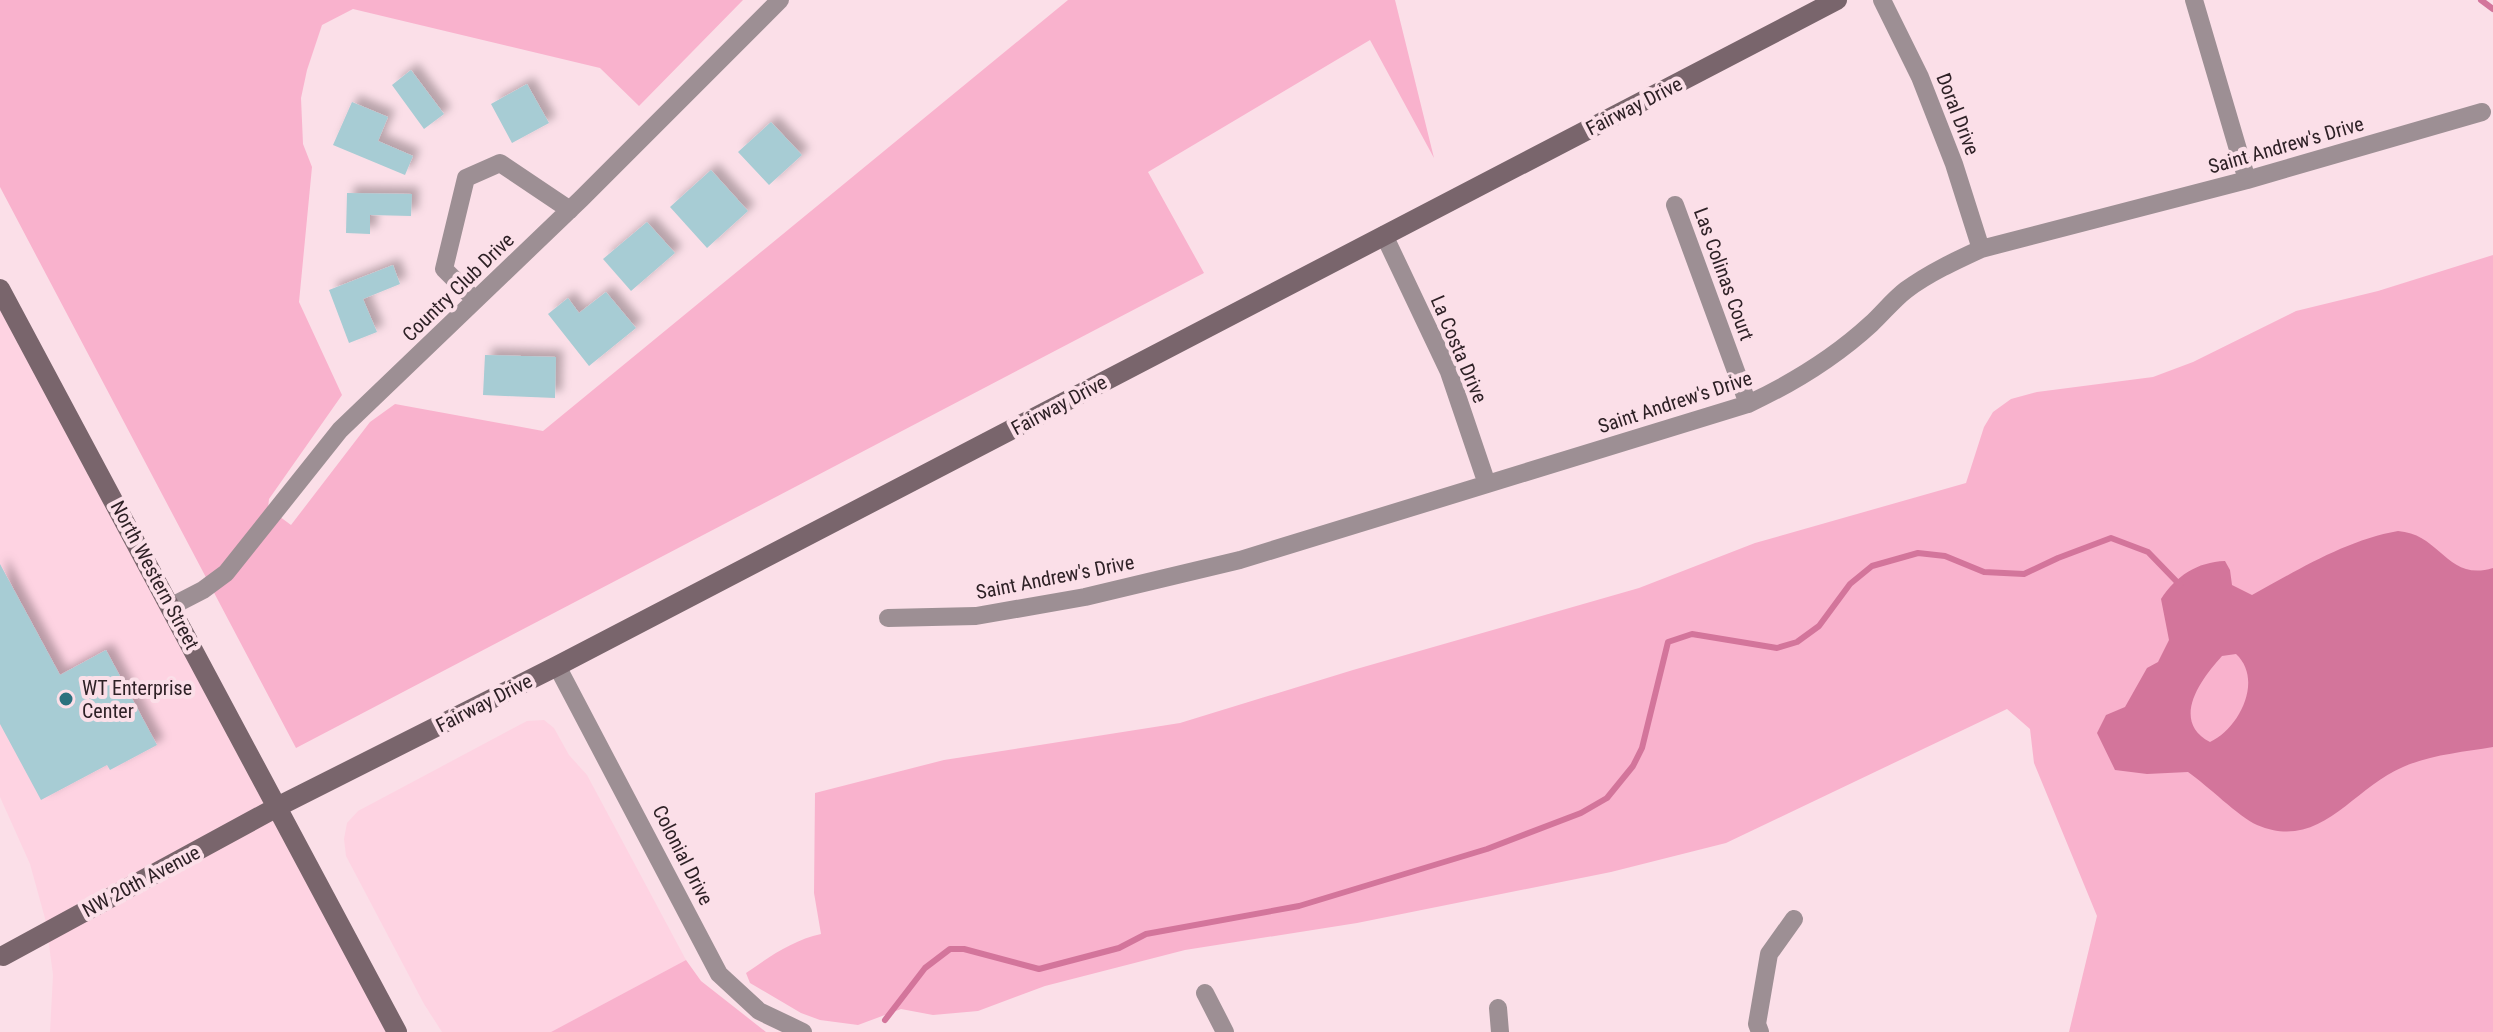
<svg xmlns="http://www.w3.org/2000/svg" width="2493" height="1032" font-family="'Roboto Condensed',sans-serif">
<defs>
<filter id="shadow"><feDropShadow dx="7" dy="-7" stdDeviation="4" flood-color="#0004"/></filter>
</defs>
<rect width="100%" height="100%" fill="#fbdfe8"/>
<path fill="#fed3e2" d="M 0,289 L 397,1032 L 50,1032 L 53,975 L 46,922 L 30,864 L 0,797 Z
M 544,720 L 554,728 L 569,755 L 587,775 L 686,960 L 551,1032 L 442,1032 L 424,1004 L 346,856 L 344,839 L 347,823 L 358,811 L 527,721 Z"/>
<path fill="#f9b2cd" d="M 0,0 L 743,0 L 639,106 L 600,68 L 353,9 L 322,25 L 307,70 L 301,98 L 303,144 L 312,167 L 299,302 L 342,395 L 269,499 L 268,508 L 291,525 L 370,422 L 395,404 L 543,431 L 1068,0 L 1395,0 L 1434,158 L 1370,40 L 1148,172 L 1204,273 L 296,748 L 0,187 Z
M 2493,255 L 2493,1032 L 2069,1032 L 2097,916 L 2034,763 L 2030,729 L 2007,709 L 1726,843 L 1611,872 L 1357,923 L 1185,950 L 1045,986 L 978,1011 L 933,1015 L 901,1009 L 858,1025 L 820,1020 L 801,1013 L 750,983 L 746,973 C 769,957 793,940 821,934 L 814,893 L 815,793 L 944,760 L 1180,723 L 1353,670 L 1639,588 L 1755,543 L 1966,483 L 1984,427 L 1993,412 L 2011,399 L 2037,392 L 2153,377 L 2193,362 L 2296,311 L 2378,291 Z
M 686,960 L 701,981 L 766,1032 L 551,1032 Z"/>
<path fill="#d3759b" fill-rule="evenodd" d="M 2398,531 C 2441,534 2447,582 2493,568 L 2493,747 C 2463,752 2430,755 2403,767 C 2351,789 2320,852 2257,825 C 2239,817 2207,785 2188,772 L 2147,774 L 2115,770 L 2097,733 L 2106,715 L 2125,707 L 2147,668 L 2158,662 L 2169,640 L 2161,599 C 2176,576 2197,562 2225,561 L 2230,570 L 2232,585 L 2252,595 C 2298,570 2346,540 2398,531 ZM 2236,654 C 2264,680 2239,729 2210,742 C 2170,721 2201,679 2222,656 Z"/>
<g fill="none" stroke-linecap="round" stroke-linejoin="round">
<path stroke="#d3759b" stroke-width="6" d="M 2481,0 L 2493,9
M 885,1020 L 925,968 L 950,949 L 964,949 L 1039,969 L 1119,948 L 1146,934 L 1299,906 L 1487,849 L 1581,813 L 1607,798 L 1633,766 L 1642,748 L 1668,642 L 1692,634 L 1777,648 L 1797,642 L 1819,626 L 1850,584 L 1872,566 L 1918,553 L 1945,556 L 1984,572 L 2024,574 L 2058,558 L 2111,538 L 2148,552 L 2180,585"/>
</g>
<path fill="#a7ccd4" filter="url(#shadow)" d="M 411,70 L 444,114 L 424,129 L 392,85 Z
M 527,84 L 549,123 L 512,143 L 491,104 Z
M 352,102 L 388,117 L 378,141 L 413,156 L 405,175 L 333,145 Z
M 771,122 L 802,155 L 769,185 L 738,152 Z
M 711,170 L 748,211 L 707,248 L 670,207 Z
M 347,193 L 412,194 L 411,216 L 370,215 L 370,234 L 346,233 Z
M 647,222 L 675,253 L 631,291 L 603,259 Z
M 393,265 L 400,284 L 363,299 L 377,332 L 349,343 L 329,290 Z
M 606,292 L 636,328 L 589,366 L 548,314 L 568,298 L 579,313 Z
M 485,355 L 556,357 L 555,398 L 483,395 Z
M 0,564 L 60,675 L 106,650 L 157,745 L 110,770 L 107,765 L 41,800 L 0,724 Z"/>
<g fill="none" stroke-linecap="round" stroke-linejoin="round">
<path stroke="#9d8f94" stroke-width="18" d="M 1882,0 L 1920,77 L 1954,164 L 1981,249
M 2194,0 L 2247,180
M 1675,205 L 1748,404
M 1384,235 L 1449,372 L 1487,484
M 475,300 L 444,269 L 466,178 L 500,163 L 570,210
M 172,606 L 203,590 L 226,573 L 340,430 L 581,199 L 780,0
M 888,618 L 976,616 L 1085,597 L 1240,560 L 1748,404 C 1793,383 1834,358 1871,324 C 1883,313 1893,300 1906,290 C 1929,273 1955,261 1981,249 L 2247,180 L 2482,112
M 557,666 L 719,974 L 759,1011 L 803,1032
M 1205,993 L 1225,1032
M 1498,1008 L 1500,1032
M 1760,1032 L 1757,1024 L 1769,954 L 1794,919"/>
<path stroke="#79656c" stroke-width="20" d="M 0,289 L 397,1032
M 3,956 L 279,806 L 557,666 L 1837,0"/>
</g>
<circle fill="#2b717e" stroke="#fbdfe8" stroke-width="3" cx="66" cy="699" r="8"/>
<g text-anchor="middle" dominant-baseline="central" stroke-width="8" stroke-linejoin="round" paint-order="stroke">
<g font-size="20" fill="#2e2126" stroke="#fbdfe8">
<text transform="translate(1634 106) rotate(-27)">Fairway Drive</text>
<text transform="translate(1958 114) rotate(69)">Doral Drive</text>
<text transform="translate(2286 145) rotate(-16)">Saint Andrew's Drive</text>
<text transform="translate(1724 274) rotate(70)">Las Colinas Court</text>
<text transform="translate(458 287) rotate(-44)">Country Club Drive</text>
<text transform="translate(1459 349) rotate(67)">La Costa Drive</text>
<text transform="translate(1675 402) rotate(-18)">Saint Andrew's Drive</text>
<text transform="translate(1059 405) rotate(-28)">Fairway Drive</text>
<text transform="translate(155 575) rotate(62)">North Western Street</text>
<text transform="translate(1055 577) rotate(-11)">Saint Andrew's Drive</text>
<text transform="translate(484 703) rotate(-27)">Fairway Drive</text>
<text transform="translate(683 855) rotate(63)">Colonial Drive</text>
<text transform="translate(141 881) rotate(-28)">NW 20th Avenue</text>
</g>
<g font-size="20" fill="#2e2126" stroke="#fbdfe8" text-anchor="start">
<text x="82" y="688">WT Enterprise<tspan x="82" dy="23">Center</tspan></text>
</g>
</g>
</svg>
